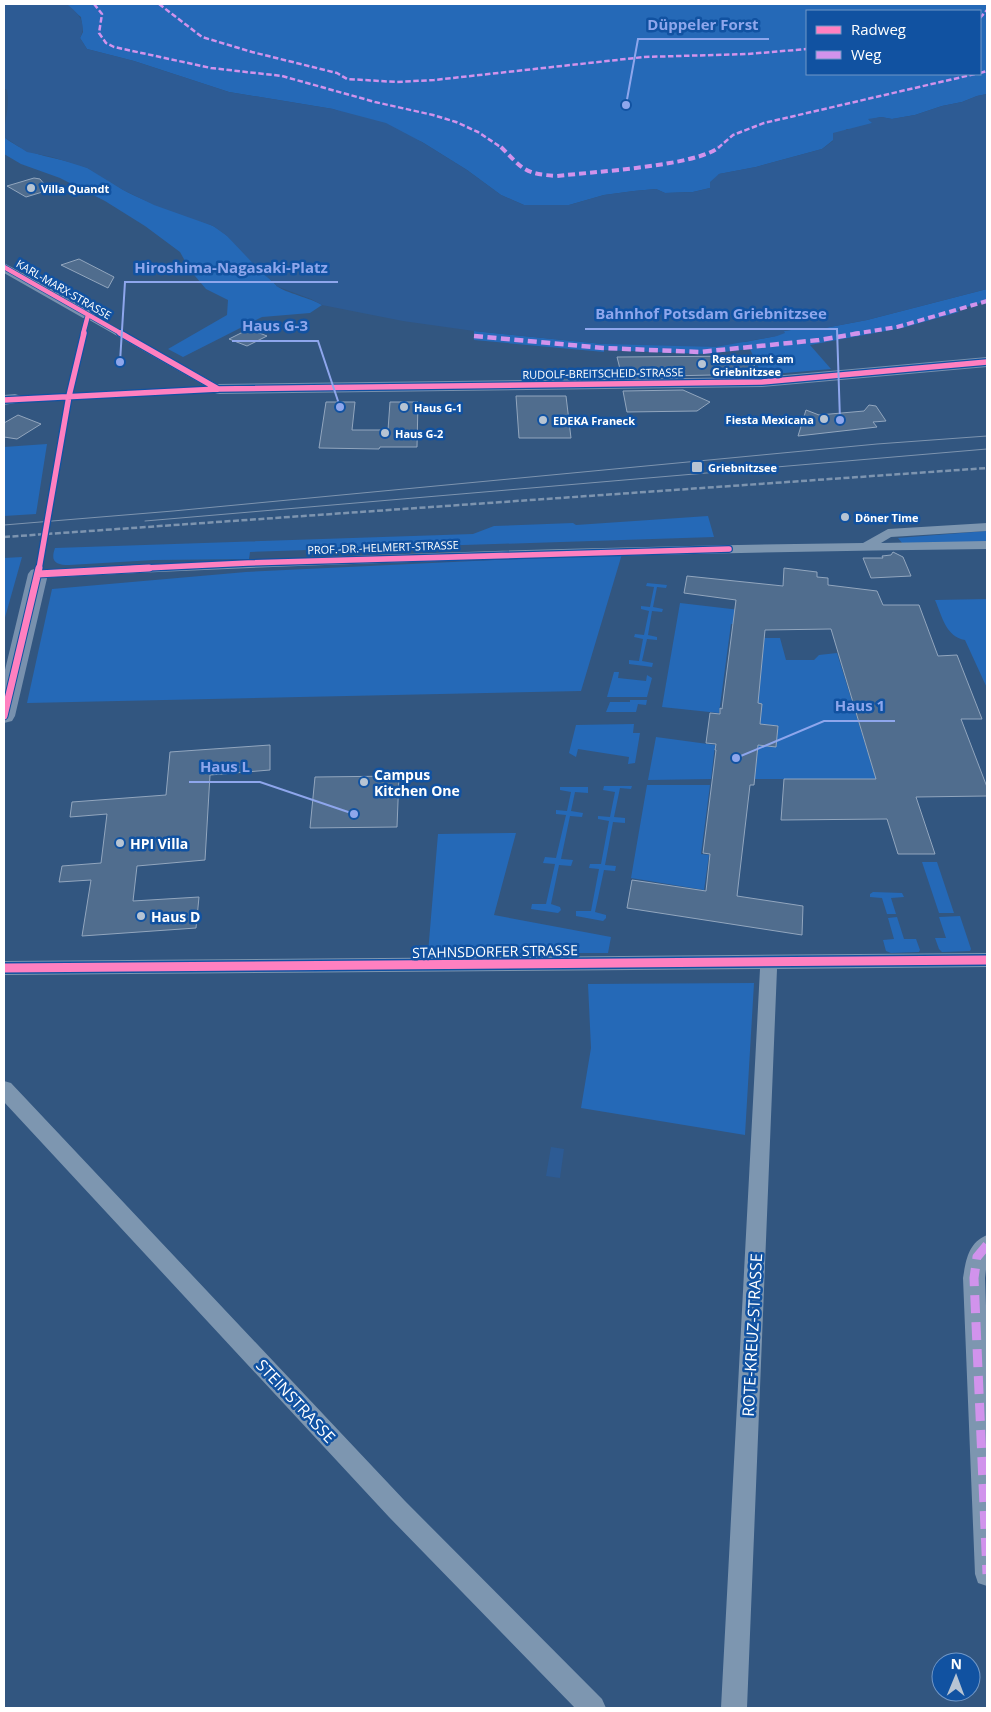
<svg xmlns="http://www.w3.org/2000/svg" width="991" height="1712" font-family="'Open Sans',sans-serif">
<rect width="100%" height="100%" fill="#325680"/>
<path fill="#2569b7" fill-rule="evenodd" d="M 65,4 L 987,4 L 987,94 L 977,96 L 962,102 L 942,106 L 915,115 L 892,119 L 881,117 L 869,120 L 873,123 L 856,129 L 847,129 L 822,149 L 756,167 L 719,174 L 710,188 L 693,192 L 665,193 L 656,189 L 634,191 L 604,195 L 569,205 L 524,205 L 501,195 L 467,170 L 422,142 L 333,109 L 229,92 L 134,61 L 87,49 L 80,38 L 83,32 L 81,17 ZM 807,11 L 980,11 L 980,74 L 807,74 Z
M 4,137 C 30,158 58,156 88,168 C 104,175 117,188 133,195 C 159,207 186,214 211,225 C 233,235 259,270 277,286 C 285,293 311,298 322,305 L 310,313 L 262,317 L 183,357 L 168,349 L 227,315 L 228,300 L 206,289 L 190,270 L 180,252 L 145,226 L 105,201 L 60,178 L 21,164 L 4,154 Z
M 987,289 L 987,301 L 957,310 L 959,312 L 902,328 L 810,345 L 831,369 L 762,375 L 750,349 L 705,354 L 604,350 L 604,352 L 474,340 L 474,331 L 603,344 L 745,342 L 776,336 L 783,331 L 798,329 L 814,330 L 867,320 Z
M 47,444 L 36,514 L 4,516 L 4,447 Z
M 708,516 L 714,537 L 250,552 L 249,559 L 154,560 L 69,565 C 56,565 50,562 55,548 L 473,534 L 494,526 L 573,523 L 576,525 Z
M 987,531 L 987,542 L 902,543 L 898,538 Z
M 622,554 L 581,691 L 27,703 L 52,589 L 246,572 Z
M 22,557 L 4,621 L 4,558 Z
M 647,583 L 667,585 L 666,588 L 657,587 L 653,607 L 663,609 L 662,612 L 652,611 L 648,635 L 657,637 L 657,640 L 647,639 L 642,661 L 653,663 L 652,667 L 629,664 L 629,660 L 639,661 L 643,639 L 634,637 L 635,634 L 644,635 L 649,611 L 641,609 L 641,606 L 650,607 L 654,587 L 646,586 Z
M 987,599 L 987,688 L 965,640 C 946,637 942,616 935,600 Z
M 680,603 L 740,610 L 738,624 L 731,624 L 719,713 L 662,707 Z
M 764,638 L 780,638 L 786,660 L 814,660 L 819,655 L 837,653 L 876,779 L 750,779 L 758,745 L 776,747 L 778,726 L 760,724 L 762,704 L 758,703 Z
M 614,672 L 619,672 L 618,678 L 646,681 L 647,675 L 652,678 L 647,697 L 607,697 Z
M 630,700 L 647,700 L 646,705 L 638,704 L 636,712 L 606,712 L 610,702 L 630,702 Z
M 634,724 L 633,733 L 640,733 L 635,763 L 628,764 L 629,757 L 578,749 L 576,757 L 569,753 L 576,725 Z
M 656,737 L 715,745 L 711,779 L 648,780 Z
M 647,785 L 710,785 L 701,854 L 709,855 L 704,890 L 631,878 Z
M 604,786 L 632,786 L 631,789 L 620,788 L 614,817 L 625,818 L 625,823 L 613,822 L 605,865 L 616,866 L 615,871 L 604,870 L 595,912 L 606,915 L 606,918 L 603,921 L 576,916 L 576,911 L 591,911 L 599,869 L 589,868 L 590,864 L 601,864 L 609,821 L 598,819 L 598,816 L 610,817 L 615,792 L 603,790 Z
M 560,787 L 588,787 L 588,793 L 575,792 L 571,811 L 583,813 L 582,817 L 570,816 L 561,859 L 573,860 L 571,866 L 559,865 L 551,904 L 560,907 L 561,910 L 558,913 L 531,909 L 532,904 L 546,904 L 555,864 L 543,863 L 545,857 L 556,858 L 566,815 L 556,814 L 556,810 L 567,811 L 571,792 L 560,790 Z
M 516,833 L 494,915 L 611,937 L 608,953 L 428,953 L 438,834 Z
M 922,862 L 937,862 L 954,913 L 939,913 Z
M 873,892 L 902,893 L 904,897 L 891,898 L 896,914 L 887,914 L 882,898 L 870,897 L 870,894 Z
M 960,916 L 971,949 L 970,951 L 942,952 L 939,949 L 935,938 L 946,938 L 939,917 Z
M 897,917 L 904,939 L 916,939 L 920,950 L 919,952 L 891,953 L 886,951 L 883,940 L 894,939 L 888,918 Z
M 754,983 L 745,1135 L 581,1108 L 591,1048 L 588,984 Z"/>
<path fill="#2d5b94" d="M 4,4 L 68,5 C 79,14 87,23 80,38 L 87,49 L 134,61 L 229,92 L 333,109 L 386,123 L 422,142 L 467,170 L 501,195 L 524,205 L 569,205 L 604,195 L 634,191 L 656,189 L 665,193 L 693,192 L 710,188 L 710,182 L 719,174 L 756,167 L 822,149 L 833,141 L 833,133 L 872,123 L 868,119 L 881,117 L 892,119 L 915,115 L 942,106 L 962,102 L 977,96 L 987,94 L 987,289 L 867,320 L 814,330 L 798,329 L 784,331 L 785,333 L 777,336 L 716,347 L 603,344 L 474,331 L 403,321 L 322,305 L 311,299 L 276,286 L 276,284 L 263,274 L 227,236 L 213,226 L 154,205 L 123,190 L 87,168 L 52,157 L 27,152 L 4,137 C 4,120 10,109 7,90 L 4,88 Z
M 551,1147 L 564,1149 L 560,1178 L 546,1176 Z"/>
<path fill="#506d8e" stroke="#92a6be" d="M 34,178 L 40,179 L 49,190 L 26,197 L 7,186 Z
M 79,259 L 114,277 L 108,288 L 61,265 Z
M 249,329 L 267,336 L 247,346 L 229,339 Z
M 751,356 L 757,374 L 622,377 L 617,357 Z
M 683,390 L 710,402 L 697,411 L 627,412 L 623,391 Z
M 516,396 L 566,396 L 571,438 L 519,438 Z
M 326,402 L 355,402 L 352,430 L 388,430 L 390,402 L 418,402 L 417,447 L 380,447 L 379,449 L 319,448 Z
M 869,405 L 876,406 L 886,421 L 873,422 L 877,427 L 798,436 L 806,410 L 819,415 L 864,411 Z
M 18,415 L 41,424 L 17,439 L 4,437 L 4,423 Z
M 893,552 L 903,557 L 911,576 L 871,578 L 863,558 L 883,558 L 882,556 L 891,555 Z
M 784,568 L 817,572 L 817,577 L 828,578 L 828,585 L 877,591 L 883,605 L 919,605 L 938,656 L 957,655 L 982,719 L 961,719 L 987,787 L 987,796 L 916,797 L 935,854 L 898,854 L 887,819 L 781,820 L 784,779 L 876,779 L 831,629 L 765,630 L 758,703 L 762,704 L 760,724 L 778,726 L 776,747 L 758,745 L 754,785 L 750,785 L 737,896 L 803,906 L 802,935 L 627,908 L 632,880 L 706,891 L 710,854 L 703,853 L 716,750 L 715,750 L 716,744 L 706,743 L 710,713 L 720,714 L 720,708 L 722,709 L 736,600 L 684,593 L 687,576 L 783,586 Z
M 270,745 L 270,770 L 210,775 L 205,860 L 137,866 L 133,901 L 199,897 L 196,928 L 82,936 L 91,880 L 59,882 L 62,866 L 101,863 L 107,814 L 70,817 L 72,802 L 166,795 L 170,752 Z
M 399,776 L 397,827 L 310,828 L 315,777 Z"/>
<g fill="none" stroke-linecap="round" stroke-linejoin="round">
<path fill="#7d96b0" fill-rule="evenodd" d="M 88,312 L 222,387 L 223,389 L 222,391 L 214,391 L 84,317 L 83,315 Z
M 987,523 L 987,531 L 891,537 L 881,543 L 987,541 L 987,549 C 670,553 354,561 38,578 L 31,574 L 38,570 C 313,556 588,546 863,543 L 888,529 Z
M 987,953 L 987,967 L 777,969 L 747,1708 L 721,1708 L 760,969 L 4,975 L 4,961 Z
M 4,1081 L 11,1083 L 405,1501 L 602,1699 L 606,1708 L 575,1708 L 389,1517 L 4,1102 Z
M 987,1235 L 987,1261 L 985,1278 L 987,1333 L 987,1586 L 978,1583 L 975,1574 L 963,1278 C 966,1260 968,1243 987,1235 Z"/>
<path fill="#7891ae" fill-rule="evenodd" d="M 4,263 L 93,312 L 95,315 L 93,318 L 83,318 L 4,273 Z
M 987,357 L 987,367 L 762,387 L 218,394 L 212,392 L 210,389 L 212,386 L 218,384 L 762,377 Z
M 15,394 L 21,396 L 23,399 L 21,402 L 4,405 L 4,395 Z
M 38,568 L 45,570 L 48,574 L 15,716 L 12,721 L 4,723 L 4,674 L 28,574 L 31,570 Z"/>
<path stroke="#7d94af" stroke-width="1" d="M 145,521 L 987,449
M 4,525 L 173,511 L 877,444 L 987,436"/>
<path stroke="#7d94af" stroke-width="2.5" stroke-dasharray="6 2.5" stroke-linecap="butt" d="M 4,537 L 987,468"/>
<path stroke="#d193ec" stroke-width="2.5" stroke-dasharray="5.5 2.5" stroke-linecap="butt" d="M 94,4 L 102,14 L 99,33 L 106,43 L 114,47 L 211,68 L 282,76 L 375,102 L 433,115 L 456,122 L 478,132 L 502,148
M 159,4 L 202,37 L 252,52 L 337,73 L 347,79 L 397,82 L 434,80 L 644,57 L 748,54 L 807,49
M 980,18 L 987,10
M 980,73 L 987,71
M 718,148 L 733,135 L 764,123 L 975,74"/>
<path stroke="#d193ec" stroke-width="4" stroke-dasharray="7 4" stroke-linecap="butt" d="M 501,147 C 523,169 524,174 557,176 C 590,172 698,166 719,147
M 853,334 L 897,327 L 987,301"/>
<path stroke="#d193ec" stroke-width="4.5" stroke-dasharray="9 4.5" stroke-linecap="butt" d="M 474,336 L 603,348 L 700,352 L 819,340 L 860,333"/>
<path stroke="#d193ec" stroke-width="9" stroke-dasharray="18 9" stroke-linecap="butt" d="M 987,1245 L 977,1257 L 974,1278 L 987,1574"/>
<defs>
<path id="cycleway-far3" d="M 4,267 L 122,334
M 83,334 L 88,315"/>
<path id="cycleway-far2" d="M 120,333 L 218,389
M 4,400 L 218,389 L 762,382 L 987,362
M 39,569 L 69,396 L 84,333
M 125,569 L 248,563 L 729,549"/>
<path id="cycleway-far1" d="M 38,574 L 149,568
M 4,716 L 39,568"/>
<path id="cycleway" d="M 4,968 L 987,960"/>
</defs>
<use href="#cycleway-far3" stroke="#1152a1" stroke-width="6"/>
<use href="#cycleway-far2" stroke="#1152a1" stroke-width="8"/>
<use href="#cycleway-far1" stroke="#1152a1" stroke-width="9"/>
<use href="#cycleway" stroke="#1152a1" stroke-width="12"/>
<use href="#cycleway-far3" stroke="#ff80c0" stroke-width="4.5"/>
<use href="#cycleway-far2" stroke="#ff80c0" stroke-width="5.5"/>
<use href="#cycleway-far1" stroke="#ff80c0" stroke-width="7"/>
<use href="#cycleway" stroke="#ff80c0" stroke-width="9"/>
</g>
<g fill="#b7c4d3" stroke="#1152a1" stroke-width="2">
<circle cx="31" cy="188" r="5"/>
<circle cx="702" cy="364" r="5"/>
<circle cx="404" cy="407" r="5"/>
<circle cx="824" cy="419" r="5"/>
<circle cx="543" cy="420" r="5"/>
<circle cx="385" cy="433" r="5"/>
<rect x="691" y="461" width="12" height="12" rx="2.5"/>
<circle cx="845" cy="517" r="5"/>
<circle cx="364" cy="782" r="5"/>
<circle cx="120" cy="843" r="5"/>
<circle cx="141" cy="916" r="5"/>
</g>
<g text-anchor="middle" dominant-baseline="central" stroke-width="5" stroke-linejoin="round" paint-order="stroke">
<g font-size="11" font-weight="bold" fill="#fff" stroke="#1152a1" text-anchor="start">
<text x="41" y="188">Villa Quandt</text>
<text x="712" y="358">Restaurant am<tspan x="712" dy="13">Griebnitzsee</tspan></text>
<text x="414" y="407">Haus G-1</text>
<text x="814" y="419" text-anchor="end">Fiesta Mexicana</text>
<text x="553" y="420">EDEKA Franeck</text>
<text x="395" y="433">Haus G-2</text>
<text x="708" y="467">Griebnitzsee</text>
<text x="855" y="517">Döner Time</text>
</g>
<g font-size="11" fill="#fff" stroke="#1152a1">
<text transform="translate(64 289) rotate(30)">KARL-MARX-STRASSE</text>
<text transform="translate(603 373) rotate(-1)">RUDOLF-BREITSCHEID-STRASSE</text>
<text transform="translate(383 547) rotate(-2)">PROF.-DR.-HELMERT-STRASSE</text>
</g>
<g font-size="14" font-weight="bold" fill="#fff" stroke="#1152a1" text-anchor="start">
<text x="374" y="774">Campus<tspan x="374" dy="16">Kitchen One</tspan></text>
<text x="130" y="843">HPI Villa</text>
<text x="151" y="916">Haus D</text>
</g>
<g font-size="14" fill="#fff" stroke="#1152a1">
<text transform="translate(495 951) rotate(-1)">STAHNSDORFER STRASSE</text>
</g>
<g font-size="16" fill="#fff" stroke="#1152a1">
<text transform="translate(752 1335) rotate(-87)">ROTE-KREUZ-STRASSE</text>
<text transform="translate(296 1401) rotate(47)">STEINSTRASSE</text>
</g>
</g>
<path fill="none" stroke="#8ea6ec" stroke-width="2" d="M626 105L638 39H769M120 362L125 282H338M840 420L837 329H585M340 407L318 341H232M736 758L824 721H895M354 814L260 782H189"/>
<g fill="#8ea6ec" stroke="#1152a1" stroke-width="2">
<circle cx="626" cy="105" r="5"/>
<circle cx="120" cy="362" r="5"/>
<circle cx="840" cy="420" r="5"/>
<circle cx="340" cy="407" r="5"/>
<circle cx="736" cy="758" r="5"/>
<circle cx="354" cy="814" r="5"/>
</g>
<g font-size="15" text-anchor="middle" font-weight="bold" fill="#8ea6ec" stroke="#1152a1" stroke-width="5" stroke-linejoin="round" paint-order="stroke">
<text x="703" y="30">Düppeler Forst</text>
<text x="231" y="273">Hiroshima-Nagasaki-Platz</text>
<text x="711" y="319">Bahnhof Potsdam Griebnitzsee</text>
<text x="275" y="331">Haus G-3</text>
<text x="860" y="711">Haus 1</text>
<text x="225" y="772">Haus L</text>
</g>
<rect width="991" height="1712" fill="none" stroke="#ffffff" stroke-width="10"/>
<rect x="806" y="10" width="175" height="65" fill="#1152a1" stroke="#7097c7"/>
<rect x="816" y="26" width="25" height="8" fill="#ff80c0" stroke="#7097c7"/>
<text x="851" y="35" font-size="15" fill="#ffffff">Radweg</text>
<rect x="816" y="51" width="25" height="8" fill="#d193ec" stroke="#7097c7"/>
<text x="851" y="60" font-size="15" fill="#ffffff">Weg</text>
<g transform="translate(956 1677) rotate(1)"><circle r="24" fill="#1152a1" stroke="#7097c7"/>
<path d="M0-4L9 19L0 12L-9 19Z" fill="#b7c4d3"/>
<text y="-8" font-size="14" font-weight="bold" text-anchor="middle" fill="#ffffff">N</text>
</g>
</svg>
